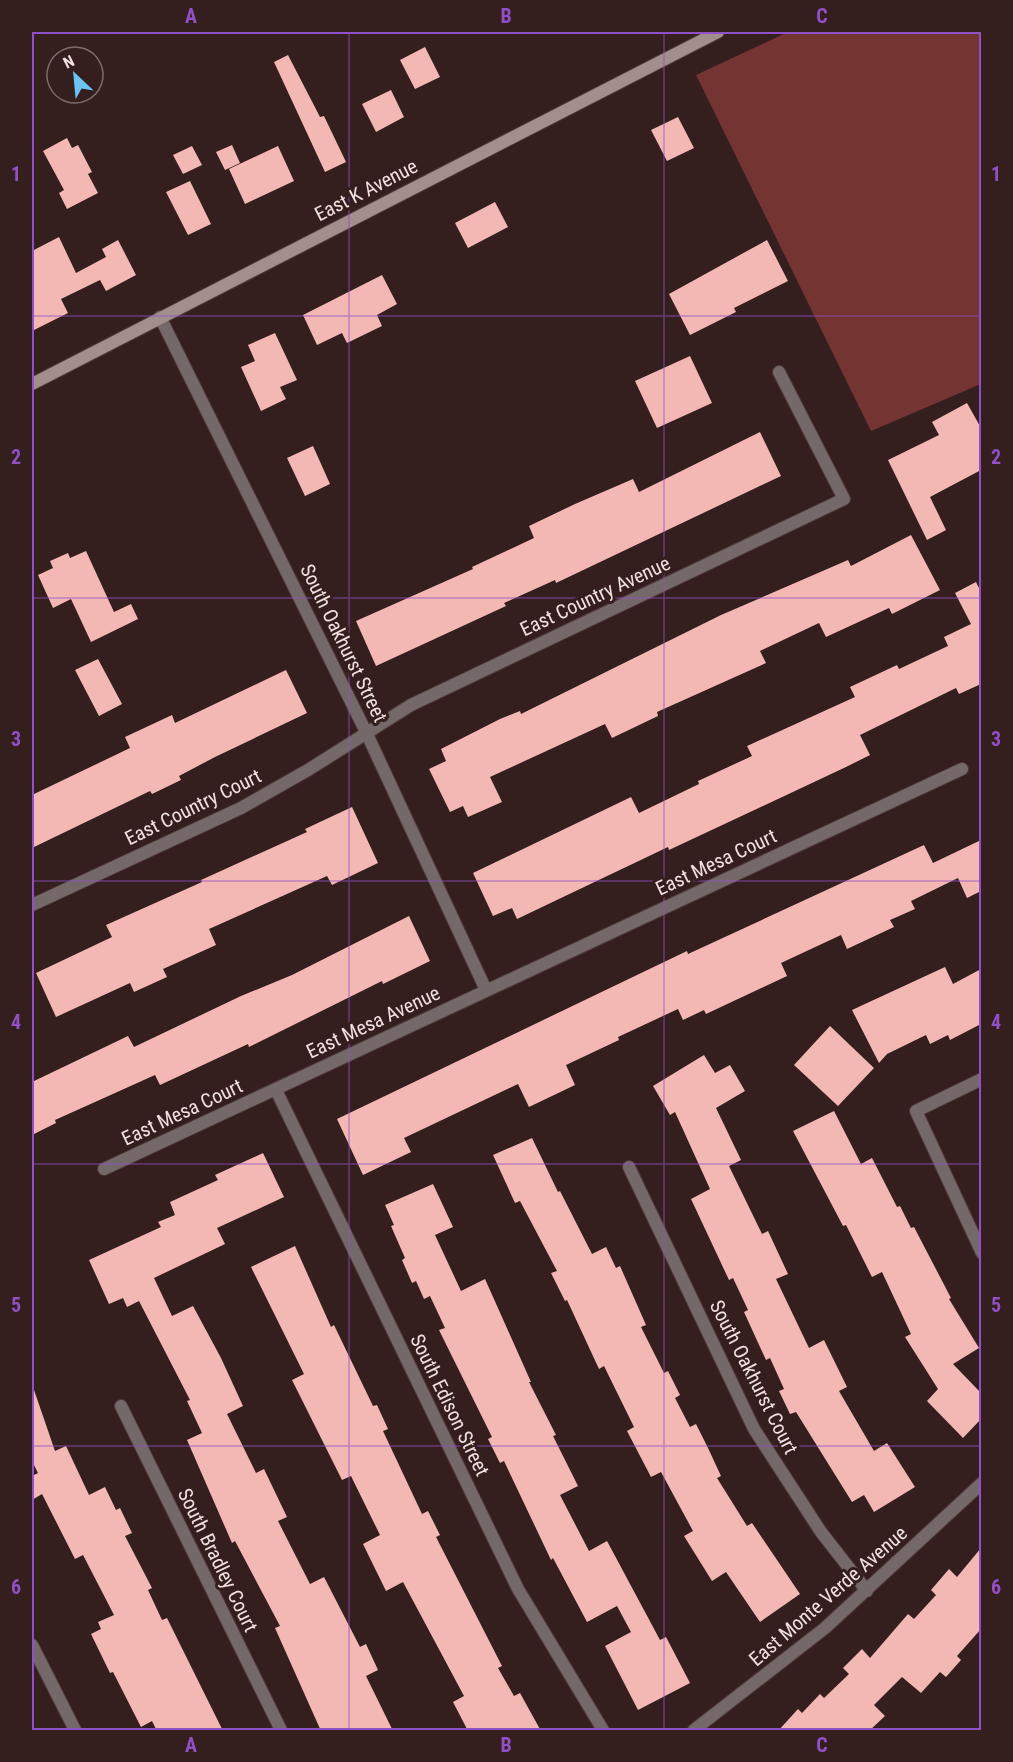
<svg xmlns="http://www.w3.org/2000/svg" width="1013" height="1762" font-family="'Roboto Condensed',sans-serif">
<rect width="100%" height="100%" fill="#341f1e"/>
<path fill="#743432" d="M 788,32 L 981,32 L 981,384 L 871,431 L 696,75 Z"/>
<path fill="#f4b8b4" d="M 425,47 L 440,77 L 415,89 L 400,60 Z
M 288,55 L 320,117 L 324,116 L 346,162 L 325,172 L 274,62 Z
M 391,90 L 404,117 L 376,132 L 362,104 Z
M 678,117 L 694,148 L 667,161 L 651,130 Z
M 67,138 L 72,148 L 78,145 L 92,172 L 88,174 L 98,193 L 67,209 L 59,193 L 64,190 L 43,151 Z
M 232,145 L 240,163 L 225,170 L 216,152 Z
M 192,146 L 202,165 L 183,174 L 173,155 Z
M 278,146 L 294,181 L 245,204 L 229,169 Z
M 190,181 L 211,224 L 188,235 L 166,192 Z
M 495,202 L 508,227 L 468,248 L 455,223 Z
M 59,237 L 76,273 L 106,257 L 102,249 L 118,240 L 136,275 L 106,291 L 100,280 L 61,299 L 68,313 L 32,331 L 32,251 Z
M 767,240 L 788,281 L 734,308 L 736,312 L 690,335 L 669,294 Z
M 382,275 L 397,304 L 377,315 L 382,326 L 347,343 L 342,333 L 317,345 L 303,315 Z
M 275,333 L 297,380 L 280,387 L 286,399 L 261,411 L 241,367 L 255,361 L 248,345 Z
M 690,356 L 712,403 L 657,428 L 635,381 Z
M 967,403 L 981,428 L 981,470 L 930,497 L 946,530 L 927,540 L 888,460 L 939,435 L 932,422 Z
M 760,432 L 781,476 L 556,583 L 555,580 L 504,603 L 506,606 L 376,666 L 356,621 L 473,569 L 472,567 L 534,538 L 529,526 L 575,504 L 633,479 L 639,492 Z
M 313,446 L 330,484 L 305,496 L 287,458 Z
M 911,535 L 940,590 L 892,614 L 889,608 L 826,637 L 819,623 L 760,651 L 766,663 L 657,712 L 658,716 L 612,738 L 605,724 L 490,777 L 502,802 L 468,817 L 463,806 L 450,812 L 429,769 L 446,761 L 441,749 L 500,719 L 520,711 L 521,714 L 721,615 L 848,560 L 851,566 Z
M 86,551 L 114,612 L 131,604 L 138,619 L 91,642 L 71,599 L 53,608 L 38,575 L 53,568 L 50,561 L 68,553 L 70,558 Z
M 976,582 L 981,592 L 981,684 L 959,694 L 956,688 L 860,735 L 870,755 L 846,767 L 669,850 L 668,847 L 517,919 L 512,908 L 493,916 L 473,873 L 631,797 L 639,813 L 699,784 L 698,781 L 752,756 L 747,746 L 855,697 L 850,687 L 897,665 L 899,669 L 948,646 L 944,637 L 971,624 L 955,593 Z
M 98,659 L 122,704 L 99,716 L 75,670 Z
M 286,670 L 307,713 L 215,757 L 179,776 L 181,780 L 152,794 L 150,791 L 32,848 L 32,795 L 130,748 L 125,737 L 172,715 L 175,723 Z
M 352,807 L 378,863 L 332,885 L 327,876 L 209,929 L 216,945 L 163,969 L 167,977 L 134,992 L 130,983 L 56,1017 L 36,973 L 112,937 L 106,925 L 202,882 L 201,880 L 307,832 L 305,829 Z
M 981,840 L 981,891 L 967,898 L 958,878 L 911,901 L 915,909 L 890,920 L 894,927 L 847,949 L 841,935 L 781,963 L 787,976 L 706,1014 L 704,1010 L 683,1020 L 678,1009 L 618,1037 L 619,1040 L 566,1065 L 575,1085 L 529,1107 L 518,1084 L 404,1138 L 411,1152 L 363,1175 L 337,1119 L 687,951 L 688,954 L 924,845 L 933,863 Z
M 409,916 L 430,961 L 383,984 L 382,981 L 249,1047 L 248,1044 L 160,1085 L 155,1075 L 55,1120 L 56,1123 L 32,1135 L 32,1082 L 128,1036 L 134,1047 L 241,996 L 292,975 Z
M 945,967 L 953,984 L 981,969 L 981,1024 L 950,1040 L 948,1035 L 930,1044 L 926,1035 L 887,1054 L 879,1063 L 852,1010 Z
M 830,1026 L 874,1068 L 838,1106 L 794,1065 Z
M 704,1055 L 715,1073 L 730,1065 L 745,1091 L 716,1108 L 741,1160 L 729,1166 L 762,1234 L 768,1231 L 788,1274 L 776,1279 L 809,1348 L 824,1340 L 847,1387 L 839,1391 L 874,1451 L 887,1443 L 915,1487 L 874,1512 L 864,1495 L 852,1502 L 796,1412 L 790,1414 L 779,1391 L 784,1389 L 770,1358 L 766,1360 L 744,1312 L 748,1310 L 733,1278 L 729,1280 L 691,1199 L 710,1189 L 675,1112 L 670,1115 L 653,1086 Z
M 834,1111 L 861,1164 L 872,1158 L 897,1207 L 900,1206 L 911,1228 L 914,1227 L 951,1298 L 949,1299 L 979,1348 L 953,1364 L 981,1393 L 981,1419 L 963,1438 L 927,1401 L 938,1389 L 905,1337 L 911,1334 L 882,1272 L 872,1277 L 846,1225 L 843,1226 L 793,1131 Z
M 532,1138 L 558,1192 L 560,1191 L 592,1254 L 606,1247 L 616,1268 L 620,1266 L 646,1325 L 641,1327 L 664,1373 L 668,1371 L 680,1395 L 675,1398 L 690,1427 L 696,1424 L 708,1448 L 721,1476 L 717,1478 L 747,1526 L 752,1523 L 800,1594 L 760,1622 L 726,1572 L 712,1581 L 684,1536 L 693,1531 L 661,1472 L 651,1477 L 627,1431 L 634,1427 L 604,1366 L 599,1369 L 567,1300 L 565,1301 L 551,1273 L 557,1271 L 520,1201 L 515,1203 L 493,1155 Z
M 263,1153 L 284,1197 L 217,1228 L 225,1244 L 154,1278 L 172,1316 L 193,1306 L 221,1358 L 243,1406 L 227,1414 L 256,1473 L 264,1469 L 287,1517 L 278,1521 L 310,1584 L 324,1577 L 360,1647 L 366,1644 L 378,1670 L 366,1676 L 393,1731 L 321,1731 L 275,1628 L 280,1626 L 235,1541 L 232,1543 L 187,1440 L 202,1433 L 187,1401 L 190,1400 L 139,1301 L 127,1307 L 123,1298 L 109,1304 L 89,1260 L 161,1227 L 158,1222 L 175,1215 L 170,1202 L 218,1180 L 215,1175 Z
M 433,1184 L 453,1227 L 435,1235 L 461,1291 L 485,1279 L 531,1382 L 529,1382 L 556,1435 L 553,1436 L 578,1486 L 560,1495 L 589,1551 L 607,1541 L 660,1640 L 666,1637 L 690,1683 L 638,1710 L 605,1646 L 631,1632 L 617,1606 L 587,1622 L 553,1558 L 551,1560 L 504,1461 L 500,1463 L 488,1439 L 492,1437 L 439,1330 L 445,1328 L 430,1296 L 424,1299 L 416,1281 L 412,1283 L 402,1260 L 405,1258 L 391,1226 L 394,1225 L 385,1205 Z
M 295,1246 L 331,1327 L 334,1325 L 373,1406 L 377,1405 L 388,1429 L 383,1431 L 422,1514 L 428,1511 L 440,1535 L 436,1537 L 502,1666 L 498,1668 L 514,1696 L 520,1693 L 541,1731 L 468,1731 L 453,1702 L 464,1696 L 403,1582 L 386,1591 L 363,1544 L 380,1535 L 351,1476 L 342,1480 L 292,1380 L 304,1374 L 251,1267 Z
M 32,1390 L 34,1390 L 55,1451 L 66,1446 L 89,1495 L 105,1487 L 116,1510 L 120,1508 L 132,1533 L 125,1536 L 152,1588 L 148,1590 L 162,1620 L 167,1618 L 223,1731 L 157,1731 L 152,1721 L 141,1727 L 113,1672 L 110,1673 L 91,1634 L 101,1629 L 98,1622 L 114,1615 L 83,1555 L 75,1559 L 42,1494 L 32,1500 L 32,1476 L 38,1473 L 32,1461 Z
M 981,1548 L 981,1629 L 957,1656 L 961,1660 L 946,1677 L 940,1672 L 921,1693 L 902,1677 L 874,1705 L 885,1716 L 869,1731 L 778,1731 L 798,1709 L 802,1713 L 820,1694 L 824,1698 L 849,1674 L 843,1668 L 862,1649 L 870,1658 L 908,1614 L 914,1619 L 936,1595 L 931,1590 L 949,1569 L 957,1577 Z"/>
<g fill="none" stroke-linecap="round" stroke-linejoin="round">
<defs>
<path id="street" d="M 160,317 L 366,732 L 486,990
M 32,905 L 241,808 L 308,770 L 411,705 L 844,499 L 779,372
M 982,1079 L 916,1111 L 982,1253
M 276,1090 L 518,1589 L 603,1730
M 629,1167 L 754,1429 L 821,1532 L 867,1591
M 104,1169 L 962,769
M 121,1406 L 281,1730
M 32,1645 L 75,1730
M 694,1730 L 825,1628 L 982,1483"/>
<path id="secondary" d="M 32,384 L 718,32"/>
</defs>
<use href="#street" stroke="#4e3a39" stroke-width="14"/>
<use href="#secondary" stroke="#4e3a39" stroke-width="14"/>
<use href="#street" stroke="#746968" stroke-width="12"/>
<use href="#secondary" stroke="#a18e8d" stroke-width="12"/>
</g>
<path fill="none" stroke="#9250c6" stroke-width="1.5" stroke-opacity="0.55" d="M 349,32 L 349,1730M 664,32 L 664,1730M 32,316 L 982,316M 32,598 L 982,598M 32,881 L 982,881M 32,1164 L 982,1164M 32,1446 L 982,1446"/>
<g text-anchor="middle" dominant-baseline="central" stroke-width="6" stroke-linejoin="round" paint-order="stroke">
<g font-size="20" fill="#f0e1e0" stroke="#341f1e">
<text transform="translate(366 190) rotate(-27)">East K Avenue</text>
<text transform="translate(595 596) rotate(-25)">East Country Avenue</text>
<text transform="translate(344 643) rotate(64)">South Oakhurst Street</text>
<text transform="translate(193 807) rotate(-26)">East Country Court</text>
<text transform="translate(716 862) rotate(-25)">East Mesa Court</text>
<text transform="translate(373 1022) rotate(-25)">East Mesa Avenue</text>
<text transform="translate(182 1112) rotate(-25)">East Mesa Court</text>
<text transform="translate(754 1377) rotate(63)">South Oakhurst Court</text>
<text transform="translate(450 1405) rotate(64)">South Edison Street</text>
<text transform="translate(218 1560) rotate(64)">South Bradley Court</text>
<text transform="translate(828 1596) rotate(-41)">East Monte Verde Avenue</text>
</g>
</g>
<rect width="1013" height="1762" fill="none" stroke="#341f1e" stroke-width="66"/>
<g transform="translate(75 75) rotate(334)"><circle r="28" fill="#341f1e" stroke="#7f6d6c" stroke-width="1.5"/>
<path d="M0-4.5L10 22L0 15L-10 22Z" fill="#6bc3f2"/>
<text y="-9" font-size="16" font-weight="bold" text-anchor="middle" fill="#f0e1e0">N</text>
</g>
<rect x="33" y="33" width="947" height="1696" fill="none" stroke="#9250c6" stroke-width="2"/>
<g font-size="20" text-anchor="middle" font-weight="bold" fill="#9250c6">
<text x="191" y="23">A</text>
<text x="506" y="23">B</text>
<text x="822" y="23">C</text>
<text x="16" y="181">1</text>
<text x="996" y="181">1</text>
<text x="16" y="464">2</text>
<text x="996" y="464">2</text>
<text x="16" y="746">3</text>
<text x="996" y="746">3</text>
<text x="16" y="1029">4</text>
<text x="996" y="1029">4</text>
<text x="16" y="1312">5</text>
<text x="996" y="1312">5</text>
<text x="16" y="1594">6</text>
<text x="996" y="1594">6</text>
<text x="191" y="1752">A</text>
<text x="506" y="1752">B</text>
<text x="822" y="1752">C</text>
</g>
</svg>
